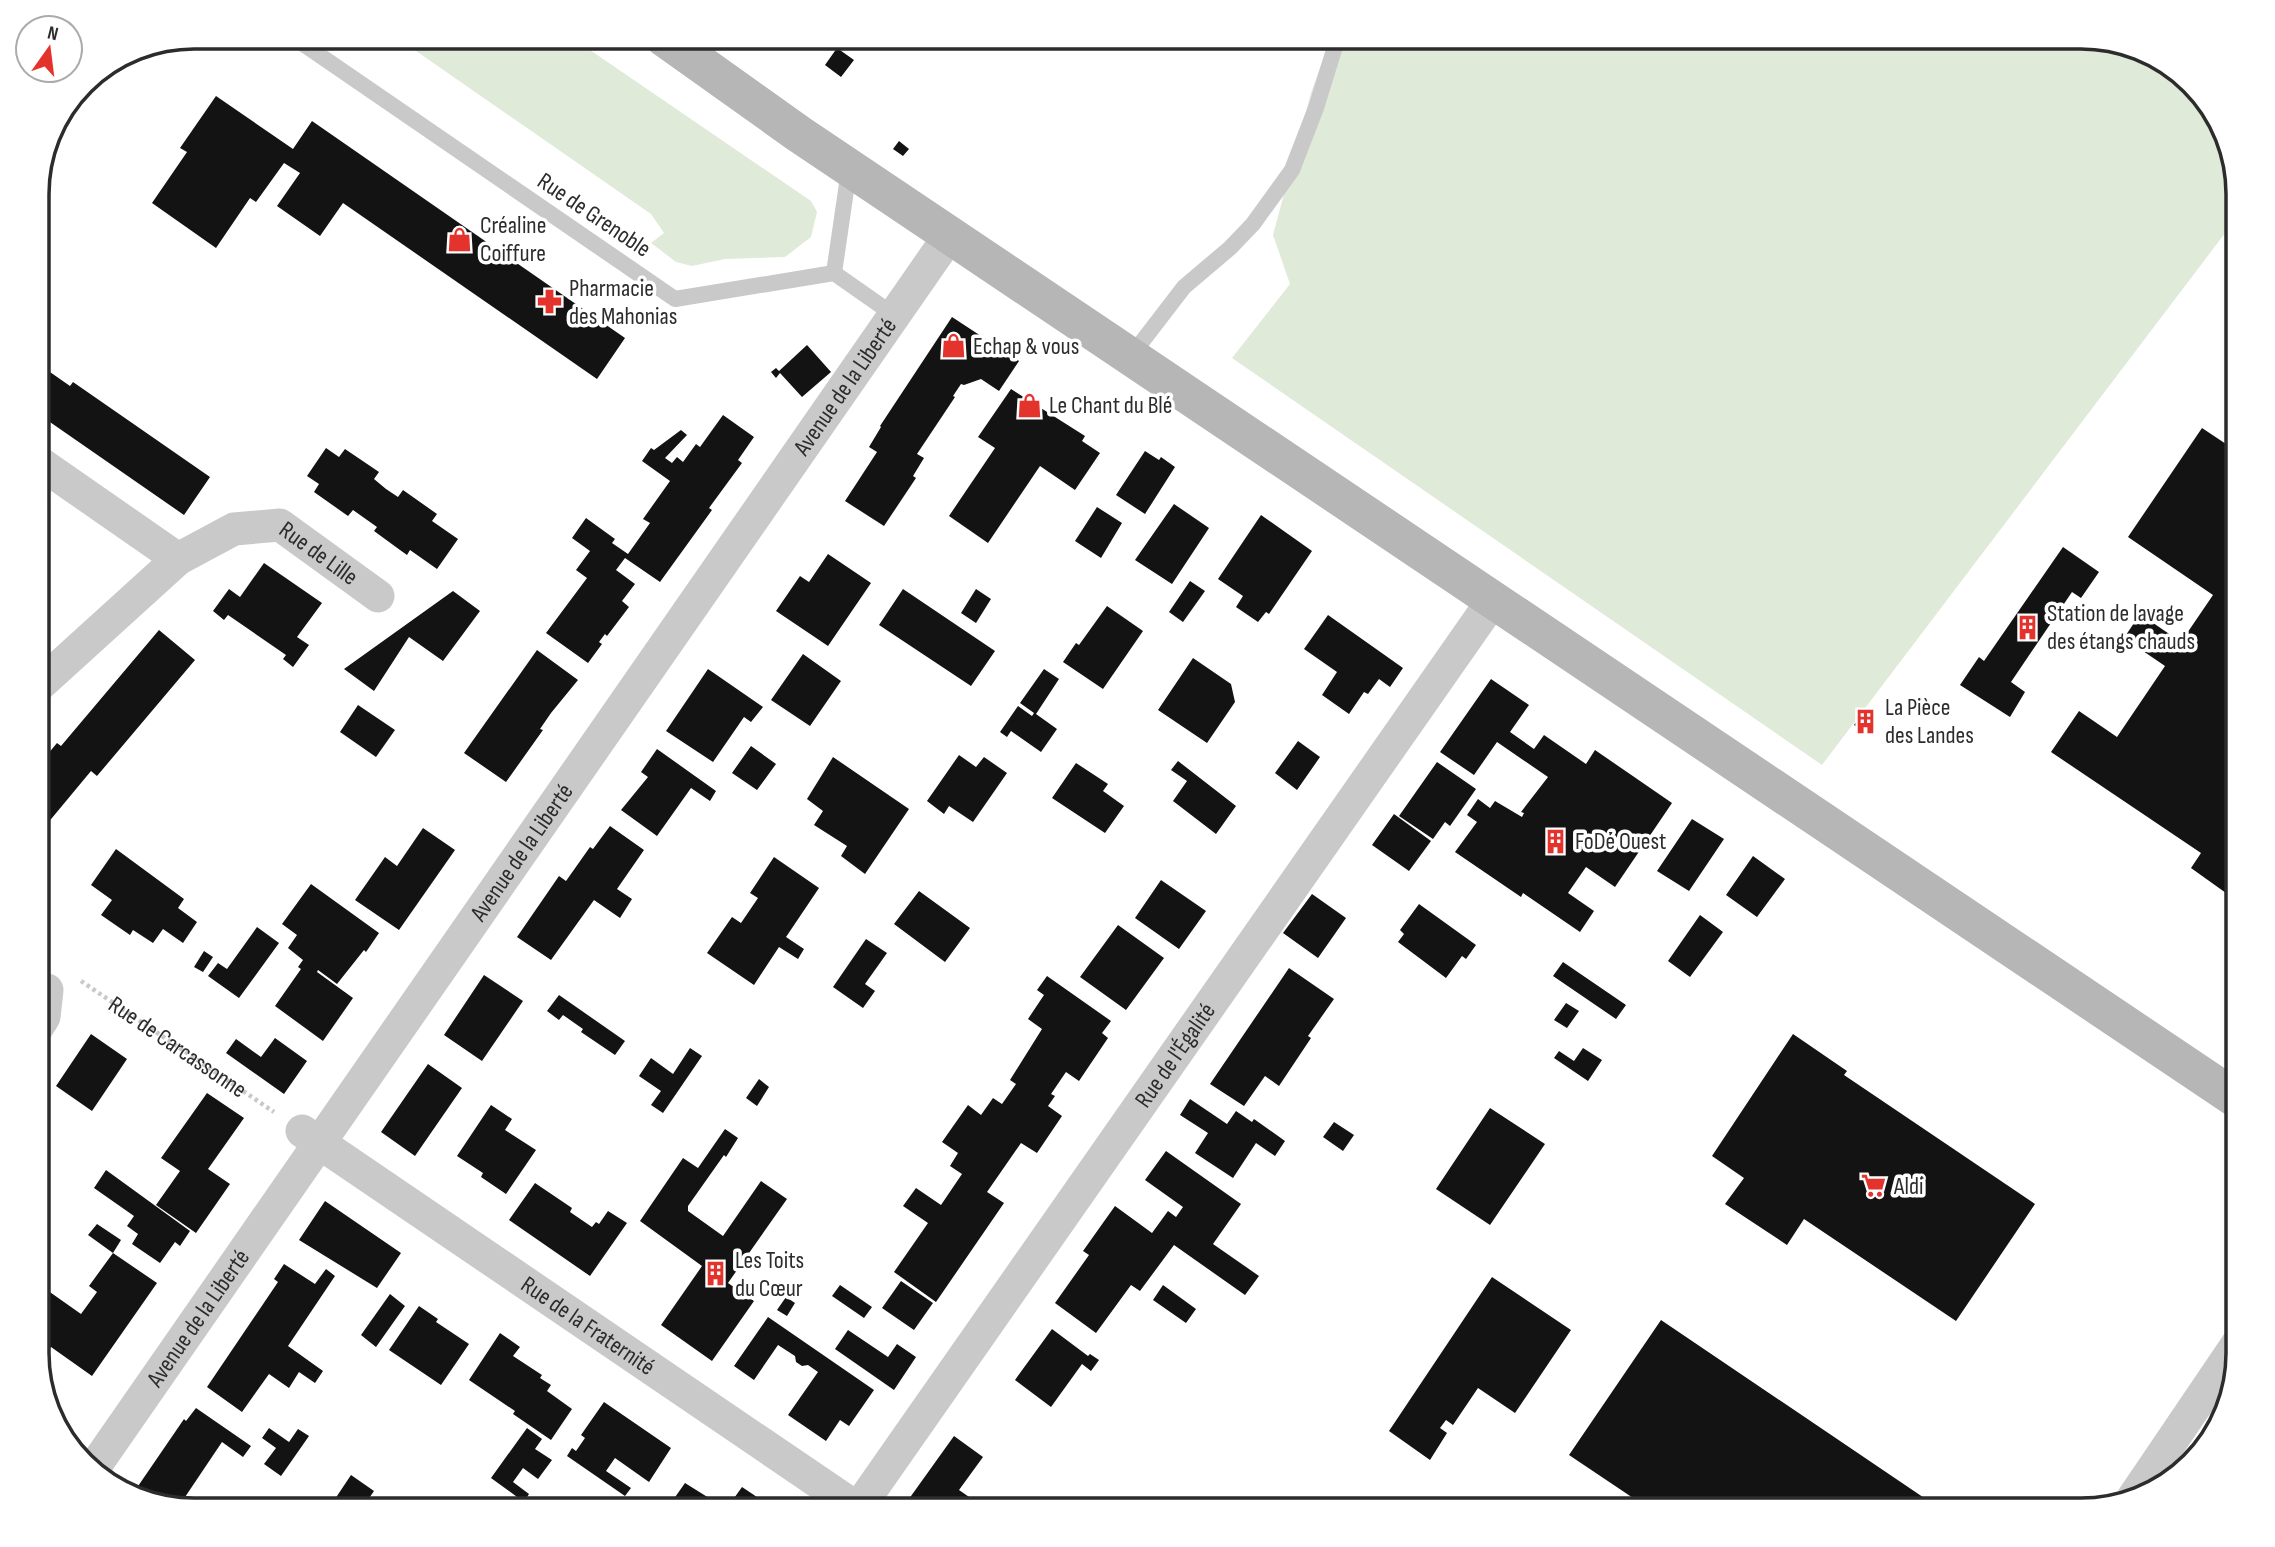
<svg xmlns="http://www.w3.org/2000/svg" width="2275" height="1547" font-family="'Sofia Sans Condensed',sans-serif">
<rect width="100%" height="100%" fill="#fff"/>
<path fill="#e0ead9" d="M 396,37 L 571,37 L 811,201 L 817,212 L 811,237 L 785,257 L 725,259 L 692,266 L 676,262 L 651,243 L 664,233 L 651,214 Z
M 1331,37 L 2081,37 L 2169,63 L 2222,124 L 2238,193 L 2238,216 L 1822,765 L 1232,358 L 1290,284 L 1273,235 L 1311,93 Z"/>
<path fill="#131313" d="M 837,48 L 854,60 L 841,77 L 825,65 Z
M 216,96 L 293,149 L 312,121 L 625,338 L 597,379 L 343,203 L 320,236 L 277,206 L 300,173 L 284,163 L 256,202 L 250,198 L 216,248 L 152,203 L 187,152 L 180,148 Z
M 899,141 L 909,149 L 903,156 L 893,149 Z
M 952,317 L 1019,361 L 999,391 L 981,379 L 964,385 L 961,384 L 953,396 L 955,397 L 917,454 L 924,458 L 913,476 L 916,478 L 884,526 L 845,501 L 877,452 L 869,447 L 881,427 L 880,426 Z
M 807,345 L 831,372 L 802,397 L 780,373 L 776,378 L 771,372 L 776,368 L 779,371 Z
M 37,363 L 70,386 L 73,382 L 210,477 L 184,515 L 47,420 L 44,424 L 37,419 Z
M 1011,389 L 1085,436 L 1082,441 L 1100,453 L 1075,490 L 1040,466 L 988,543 L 949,516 L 995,448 L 978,437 Z
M 723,415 L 754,437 L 738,460 L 742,463 L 709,508 L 712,510 L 660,582 L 625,558 L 616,570 L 635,584 L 622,601 L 629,607 L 607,636 L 605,634 L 599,642 L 602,644 L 588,663 L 546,633 L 587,578 L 576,570 L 590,551 L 572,538 L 586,518 L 615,539 L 612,543 L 628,554 L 650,523 L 643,519 L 670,481 L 642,461 L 651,448 L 654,450 L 681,430 L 687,435 L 665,458 L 672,463 L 677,457 L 683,462 L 696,444 L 700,447 Z
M 2202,428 L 2238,452 L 2238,709 L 2235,714 L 2238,716 L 2238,906 L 2233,898 L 2191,868 L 2201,853 L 2051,752 L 2079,711 L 2117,737 L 2165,666 L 2124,638 L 2140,614 L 2181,642 L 2213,595 L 2128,537 Z
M 326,448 L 339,457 L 345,449 L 379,472 L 374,479 L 386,489 L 398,497 L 403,490 L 437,514 L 432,521 L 458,539 L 437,569 L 410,550 L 407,555 L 400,550 L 374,531 L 377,527 L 353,510 L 348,516 L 314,492 L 319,484 L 307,476 Z
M 1145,451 L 1159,460 L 1161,457 L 1175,467 L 1145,514 L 1116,495 Z
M 1174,504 L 1209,528 L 1172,584 L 1135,560 Z
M 1097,507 L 1122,523 L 1101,558 L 1075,541 Z
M 1261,515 L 1312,551 L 1269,614 L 1266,612 L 1258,622 L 1236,607 L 1243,596 L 1218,579 Z
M 2063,547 L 2099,572 L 2081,598 L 2072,592 L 2011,682 L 2025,692 L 2010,717 L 1960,685 L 1979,657 L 1984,661 Z
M 828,554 L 871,583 L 828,646 L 776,611 L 800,576 L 809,582 Z
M 264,563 L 322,603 L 297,637 L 309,645 L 293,667 L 283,659 L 286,655 L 228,615 L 224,620 L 213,611 L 229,589 L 240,597 Z
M 1190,581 L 1205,591 L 1183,622 L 1169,612 Z
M 903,589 L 995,651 L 971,686 L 879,625 Z
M 976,589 L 991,599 L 976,623 L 961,613 Z
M 453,591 L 480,611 L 443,661 L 409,637 L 374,691 L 344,669 Z
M 1107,606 L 1143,631 L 1103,689 L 1063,662 L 1076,643 L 1079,645 Z
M 1328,615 L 1403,668 L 1390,687 L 1379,679 L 1368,694 L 1364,692 L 1349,714 L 1322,695 L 1337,672 L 1304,649 Z
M 159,630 L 195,660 L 97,776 L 91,771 L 37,836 L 37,767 L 57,743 L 61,746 Z
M 537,650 L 578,680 L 551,713 L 540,729 L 543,730 L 506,782 L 464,753 Z
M 803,654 L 841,681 L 810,726 L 771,700 Z
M 1193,658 L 1231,684 L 1235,702 L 1207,743 L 1158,710 Z
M 708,669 L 763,707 L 751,722 L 744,717 L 713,762 L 666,731 Z
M 1044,669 L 1059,679 L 1036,714 L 1057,729 L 1041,752 L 1011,731 L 1007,737 L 1000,732 L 1018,706 L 1032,716 L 1034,713 L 1020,703 Z
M 1491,679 L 1529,705 L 1510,732 L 1534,749 L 1544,735 L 1586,764 L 1595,750 L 1672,803 L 1615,887 L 1586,867 L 1568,893 L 1594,911 L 1580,932 L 1523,893 L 1521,897 L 1455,852 L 1477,822 L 1467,815 L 1478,799 L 1490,808 L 1495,801 L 1522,817 L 1524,813 L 1521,812 L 1548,777 L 1497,742 L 1474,775 L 1440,752 Z
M 358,705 L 395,730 L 376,757 L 340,732 Z
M 1865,709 L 1875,716 L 1864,731 L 1854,725 Z
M 1298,741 L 1320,757 L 1297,790 L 1275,773 Z
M 751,746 L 776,764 L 757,790 L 732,773 Z
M 657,749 L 716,791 L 710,801 L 691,788 L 657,836 L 621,810 L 648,777 L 641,772 Z
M 959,755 L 976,767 L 984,757 L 1007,773 L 973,822 L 949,806 L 944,814 L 927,801 Z
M 833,757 L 909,809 L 865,874 L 841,856 L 847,846 L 814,825 L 823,811 L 807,799 Z
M 1178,761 L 1236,806 L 1216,834 L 1173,801 L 1187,781 L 1171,770 Z
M 1437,762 L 1476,789 L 1450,826 L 1445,822 L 1433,839 L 1399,816 Z
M 1076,763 L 1108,784 L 1103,791 L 1124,806 L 1105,833 L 1052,798 Z
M 1394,814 L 1431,841 L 1409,871 L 1372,845 Z
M 1692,819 L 1724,839 L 1689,891 L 1657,871 Z
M 610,826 L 644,850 L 617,889 L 632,899 L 620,918 L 594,900 L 551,960 L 517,937 L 559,876 L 566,881 L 590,847 L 593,849 Z
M 423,828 L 455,850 L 399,930 L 355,900 L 385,857 L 397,866 Z
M 116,849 L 184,899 L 178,908 L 197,922 L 183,943 L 163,929 L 153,943 L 133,930 L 130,935 L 101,915 L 112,900 L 91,885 Z
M 1753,856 L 1785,879 L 1757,917 L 1726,895 Z
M 774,857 L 819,888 L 786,937 L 804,949 L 798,959 L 779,947 L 754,985 L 707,953 L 732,917 L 741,923 L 758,898 L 750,893 Z
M 1161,880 L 1206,911 L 1179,949 L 1135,918 Z
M 311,884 L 379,933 L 366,952 L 364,950 L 337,984 L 318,970 L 317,972 L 353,998 L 323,1041 L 275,1006 L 301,969 L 298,967 L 303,960 L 288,948 L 297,935 L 282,924 Z
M 919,891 L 970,928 L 945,962 L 894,924 Z
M 1312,894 L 1346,918 L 1318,958 L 1283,933 Z
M 1419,904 L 1476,945 L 1466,959 L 1462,956 L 1446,978 L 1398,942 L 1404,934 L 1400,930 Z
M 1700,915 L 1723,932 L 1690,977 L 1668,961 Z
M 1118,925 L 1164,958 L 1126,1010 L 1080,977 Z
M 257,927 L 279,943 L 239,998 L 208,976 L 218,963 L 227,969 Z
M 866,939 L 887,953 L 865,984 L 875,991 L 863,1008 L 833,987 Z
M 204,951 L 213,957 L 203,972 L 194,967 Z
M 1563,962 L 1626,1005 L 1616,1019 L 1553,976 Z
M 1289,968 L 1334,999 L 1308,1036 L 1311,1038 L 1279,1086 L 1265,1076 L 1244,1106 L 1210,1084 Z
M 484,975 L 523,1001 L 482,1061 L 444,1035 Z
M 1047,976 L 1111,1021 L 1102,1033 L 1108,1038 L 1079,1081 L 1066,1072 L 1051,1094 L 1055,1096 L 1048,1106 L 1062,1116 L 1037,1153 L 1021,1143 L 987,1192 L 1004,1203 L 936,1302 L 894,1272 L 928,1223 L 903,1206 L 916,1188 L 941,1205 L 962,1174 L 950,1166 L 958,1153 L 942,1142 L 968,1105 L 981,1115 L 993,1098 L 1002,1104 L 1016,1084 L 1010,1080 L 1042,1029 L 1028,1019 L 1044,995 L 1037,990 Z
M 559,995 L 625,1041 L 615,1055 L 581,1032 L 583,1029 L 563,1015 L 559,1020 L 547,1011 Z
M 1566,1003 L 1579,1011 L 1567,1028 L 1554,1020 Z
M 91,1034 L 127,1059 L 92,1111 L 56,1086 Z
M 1793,1034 L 1847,1071 L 1844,1075 L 2035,1204 L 1956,1321 L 1804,1219 L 1787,1245 L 1725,1204 L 1744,1178 L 1712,1156 Z
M 275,1038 L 307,1061 L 284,1094 L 226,1053 L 236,1039 L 261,1057 Z
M 690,1048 L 702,1056 L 663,1113 L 651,1105 L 661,1091 L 639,1076 L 651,1058 L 673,1074 Z
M 1583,1048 L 1602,1060 L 1588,1081 L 1554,1058 L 1559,1051 L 1574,1061 Z
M 428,1064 L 462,1088 L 415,1156 L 381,1132 Z
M 759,1079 L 769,1087 L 757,1106 L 746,1098 Z
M 207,1093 L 244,1118 L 208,1169 L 230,1184 L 196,1233 L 156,1205 L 180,1171 L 161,1158 Z
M 1190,1099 L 1227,1124 L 1236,1111 L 1252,1122 L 1254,1119 L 1285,1141 L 1275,1156 L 1256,1143 L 1233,1178 L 1195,1153 L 1208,1133 L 1180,1115 Z
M 491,1105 L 512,1119 L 505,1130 L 536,1150 L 506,1194 L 481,1177 L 483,1173 L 457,1156 Z
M 1490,1108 L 1545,1144 L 1490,1225 L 1436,1189 Z
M 1334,1122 L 1354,1135 L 1343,1151 L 1323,1137 Z
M 725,1129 L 738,1138 L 726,1157 L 724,1155 L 688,1206 L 688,1211 L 723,1236 L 761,1181 L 787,1199 L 728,1283 L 754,1301 L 712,1361 L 661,1325 L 702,1266 L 640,1221 L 683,1158 L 698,1168 Z
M 1166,1151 L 1241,1204 L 1213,1244 L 1259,1276 L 1245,1295 L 1174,1245 L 1140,1291 L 1131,1285 L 1096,1333 L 1055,1303 L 1089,1255 L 1083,1251 L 1115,1206 L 1152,1233 L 1168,1211 L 1176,1217 L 1183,1207 L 1145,1180 Z
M 106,1170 L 190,1231 L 180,1246 L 175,1242 L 160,1263 L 132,1244 L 138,1234 L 127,1226 L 134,1216 L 94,1188 Z
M 535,1183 L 572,1208 L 570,1212 L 592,1227 L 596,1222 L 599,1224 L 608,1211 L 627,1223 L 590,1276 L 509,1220 Z
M 325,1201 L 401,1253 L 377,1288 L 299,1240 Z
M 97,1224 L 121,1240 L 113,1253 L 88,1235 Z
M 113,1253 L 157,1283 L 92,1376 L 51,1347 L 38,1366 L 37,1283 L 81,1314 L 97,1292 L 89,1286 Z
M 284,1264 L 315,1284 L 326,1269 L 335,1276 L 288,1346 L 323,1371 L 315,1383 L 299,1372 L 289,1388 L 269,1374 L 242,1412 L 207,1387 L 278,1282 L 274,1279 Z
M 1492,1277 L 1571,1330 L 1515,1413 L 1478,1388 L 1453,1425 L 1446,1420 L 1440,1428 L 1447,1433 L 1430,1460 L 1389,1431 Z
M 901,1281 L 933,1303 L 914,1330 L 882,1308 Z
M 840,1285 L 872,1307 L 864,1318 L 832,1296 Z
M 1163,1285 L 1196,1309 L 1186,1323 L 1153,1300 Z
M 390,1294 L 405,1306 L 376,1347 L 361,1335 Z
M 786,1297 L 795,1303 L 787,1316 L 777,1310 Z
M 419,1306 L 438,1319 L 436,1322 L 469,1344 L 441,1385 L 389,1350 Z
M 768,1317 L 874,1390 L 849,1426 L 840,1420 L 826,1441 L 788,1415 L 818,1372 L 808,1365 L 802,1366 L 796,1362 L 795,1356 L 778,1345 L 754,1380 L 734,1366 Z
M 1661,1320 L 1942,1510 L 1651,1510 L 1569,1455 Z
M 1052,1329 L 1088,1356 L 1090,1354 L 1099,1360 L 1091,1371 L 1082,1364 L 1051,1407 L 1015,1380 Z
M 848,1330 L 888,1357 L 897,1344 L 916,1357 L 894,1390 L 835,1349 Z
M 500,1333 L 520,1347 L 513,1356 L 542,1375 L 540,1378 L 551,1385 L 547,1391 L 572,1409 L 551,1440 L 513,1414 L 515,1411 L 469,1380 Z
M 604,1402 L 671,1448 L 649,1482 L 615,1458 L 606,1471 L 631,1488 L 625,1496 L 567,1456 L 572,1448 L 576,1451 L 585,1438 L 581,1435 Z
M 196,1408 L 251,1446 L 243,1457 L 222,1442 L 179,1506 L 134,1492 L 184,1419 L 186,1421 Z
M 269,1428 L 289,1442 L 298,1429 L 309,1436 L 281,1476 L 264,1464 L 276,1448 L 262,1438 Z
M 527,1428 L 542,1439 L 535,1449 L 552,1460 L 538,1479 L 523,1468 L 513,1482 L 529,1494 L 524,1502 L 491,1478 Z
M 954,1436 L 983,1457 L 959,1490 L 988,1510 L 901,1510 Z
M 351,1475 L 374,1491 L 361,1510 L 352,1510 L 335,1499 Z
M 685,1483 L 709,1498 L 701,1510 L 666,1510 Z
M 742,1487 L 754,1495 L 774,1510 L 727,1508 Z"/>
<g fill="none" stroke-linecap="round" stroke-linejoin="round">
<path stroke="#c9c9c9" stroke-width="4.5" stroke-dasharray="3.5 3.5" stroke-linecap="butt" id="s1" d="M 81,981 L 274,1112"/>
<path stroke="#c9c9c9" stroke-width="16" d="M 293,37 L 675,299 L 834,273 L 894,315
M 834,273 L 849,170
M 1131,356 L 1184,287 L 1230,248 L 1253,224 L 1292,170 L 1316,108 L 1338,37"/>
<g stroke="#c9c9c9" stroke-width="33">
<path d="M 37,461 L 178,559"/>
<path id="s2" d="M 37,687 L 178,559 L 234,529 L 280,525 L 378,596"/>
<path d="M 37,1028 L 44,1017 L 47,990"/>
<path id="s3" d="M 302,1131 L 858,1509"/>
<path id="s4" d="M 93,1469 L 950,235"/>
<path d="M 2133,1498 L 2238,1343"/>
<path id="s5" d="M 857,1510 L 1493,600"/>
</g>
<path stroke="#b6b6b6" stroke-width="38" d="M 663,37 L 799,134 L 2238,1100"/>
</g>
<defs>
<symbol id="shop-bare" viewBox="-9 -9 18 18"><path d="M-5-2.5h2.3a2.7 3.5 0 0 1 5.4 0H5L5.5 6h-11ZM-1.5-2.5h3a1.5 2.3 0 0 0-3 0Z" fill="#e4332d" stroke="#fff" stroke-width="2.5" paint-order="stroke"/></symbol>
<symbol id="pharmacy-bare" viewBox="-9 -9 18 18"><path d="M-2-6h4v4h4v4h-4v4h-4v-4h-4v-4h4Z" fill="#e4332d" stroke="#fff" stroke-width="2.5" paint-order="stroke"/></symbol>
<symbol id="building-bare" viewBox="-9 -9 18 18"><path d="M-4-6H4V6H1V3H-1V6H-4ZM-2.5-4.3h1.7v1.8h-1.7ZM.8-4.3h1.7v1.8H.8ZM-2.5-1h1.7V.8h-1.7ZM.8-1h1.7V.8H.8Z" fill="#e4332d" stroke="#fff" stroke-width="2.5" paint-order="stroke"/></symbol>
<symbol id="supermarket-bare" viewBox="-9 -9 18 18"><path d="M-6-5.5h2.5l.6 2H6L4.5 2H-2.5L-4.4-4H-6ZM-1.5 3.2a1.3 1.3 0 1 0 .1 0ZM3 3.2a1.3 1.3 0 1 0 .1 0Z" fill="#e4332d" stroke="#fff" stroke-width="2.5" paint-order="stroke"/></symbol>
</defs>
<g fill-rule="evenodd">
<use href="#shop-bare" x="442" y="222" width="35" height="35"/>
<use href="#pharmacy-bare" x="532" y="284" width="35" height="35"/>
<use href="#shop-bare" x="936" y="328" width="35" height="35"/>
<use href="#shop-bare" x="1012" y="388" width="35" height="35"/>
<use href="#building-bare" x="2010" y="610" width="35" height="35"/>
<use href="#building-bare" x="1848" y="704" width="35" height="35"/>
<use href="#building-bare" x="1538" y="824" width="35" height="35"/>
<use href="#supermarket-bare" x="1856" y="1168" width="35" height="35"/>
<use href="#building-bare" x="698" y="1256" width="35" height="35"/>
</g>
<g text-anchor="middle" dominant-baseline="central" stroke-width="7" stroke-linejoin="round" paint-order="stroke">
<g font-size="24" fill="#2c2c2c" stroke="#fff">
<text transform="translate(594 215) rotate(34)">Rue de Grenoble</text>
<text stroke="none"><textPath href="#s4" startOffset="1318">Avenue de la Liberté</textPath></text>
<text stroke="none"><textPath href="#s2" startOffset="348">Rue de Lille</textPath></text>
<text stroke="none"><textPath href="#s4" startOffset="751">Avenue de la Liberté</textPath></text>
<text stroke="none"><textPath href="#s1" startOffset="117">Rue de Carcassonne</textPath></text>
<text stroke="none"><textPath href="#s5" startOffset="555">Rue de l'Égalité</textPath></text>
<text stroke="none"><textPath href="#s4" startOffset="184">Avenue de la Liberté</textPath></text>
<text stroke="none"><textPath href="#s3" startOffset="346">Rue de la Fraternité</textPath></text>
</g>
<g font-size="24" fill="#2c2c2c" stroke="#fff" text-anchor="start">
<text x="480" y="225">Créaline<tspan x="480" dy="28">Coiffure</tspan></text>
<text x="569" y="288">Pharmacie<tspan x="569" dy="28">des Mahonias</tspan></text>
<text x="973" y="346">Echap &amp; vous</text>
<text x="1049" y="405">Le Chant du Blé</text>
<text x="2047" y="613">Station de lavage<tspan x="2047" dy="28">des étangs chauds</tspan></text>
<text x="1885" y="707">La Pièce<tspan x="1885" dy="28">des Landes</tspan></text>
<text x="1575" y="841">FoDé Ouest</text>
<text x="1894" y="1186">Aldi</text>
<text x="735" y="1260">Les Toits<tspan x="735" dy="28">du Cœur</tspan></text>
</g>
</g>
<path d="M0 0H2275V1547H0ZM194 49H2081A145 145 0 0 1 2226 194V1353A145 145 0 0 1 2081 1498H194A145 145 0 0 1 49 1353V194A145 145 0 0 1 194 49Z" fill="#fff" fill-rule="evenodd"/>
<path fill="none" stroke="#2c2c2c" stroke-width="3.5" d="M194 49H2081A145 145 0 0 1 2226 194V1353A145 145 0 0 1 2081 1498H194A145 145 0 0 1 49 1353V194A145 145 0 0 1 194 49Z"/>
<g transform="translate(49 49) rotate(14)"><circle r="33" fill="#ffffff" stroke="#ababab" stroke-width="2"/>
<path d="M0-5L12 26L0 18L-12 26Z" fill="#e4332d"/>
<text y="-10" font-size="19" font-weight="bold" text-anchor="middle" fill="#2c2c2c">N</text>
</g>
</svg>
